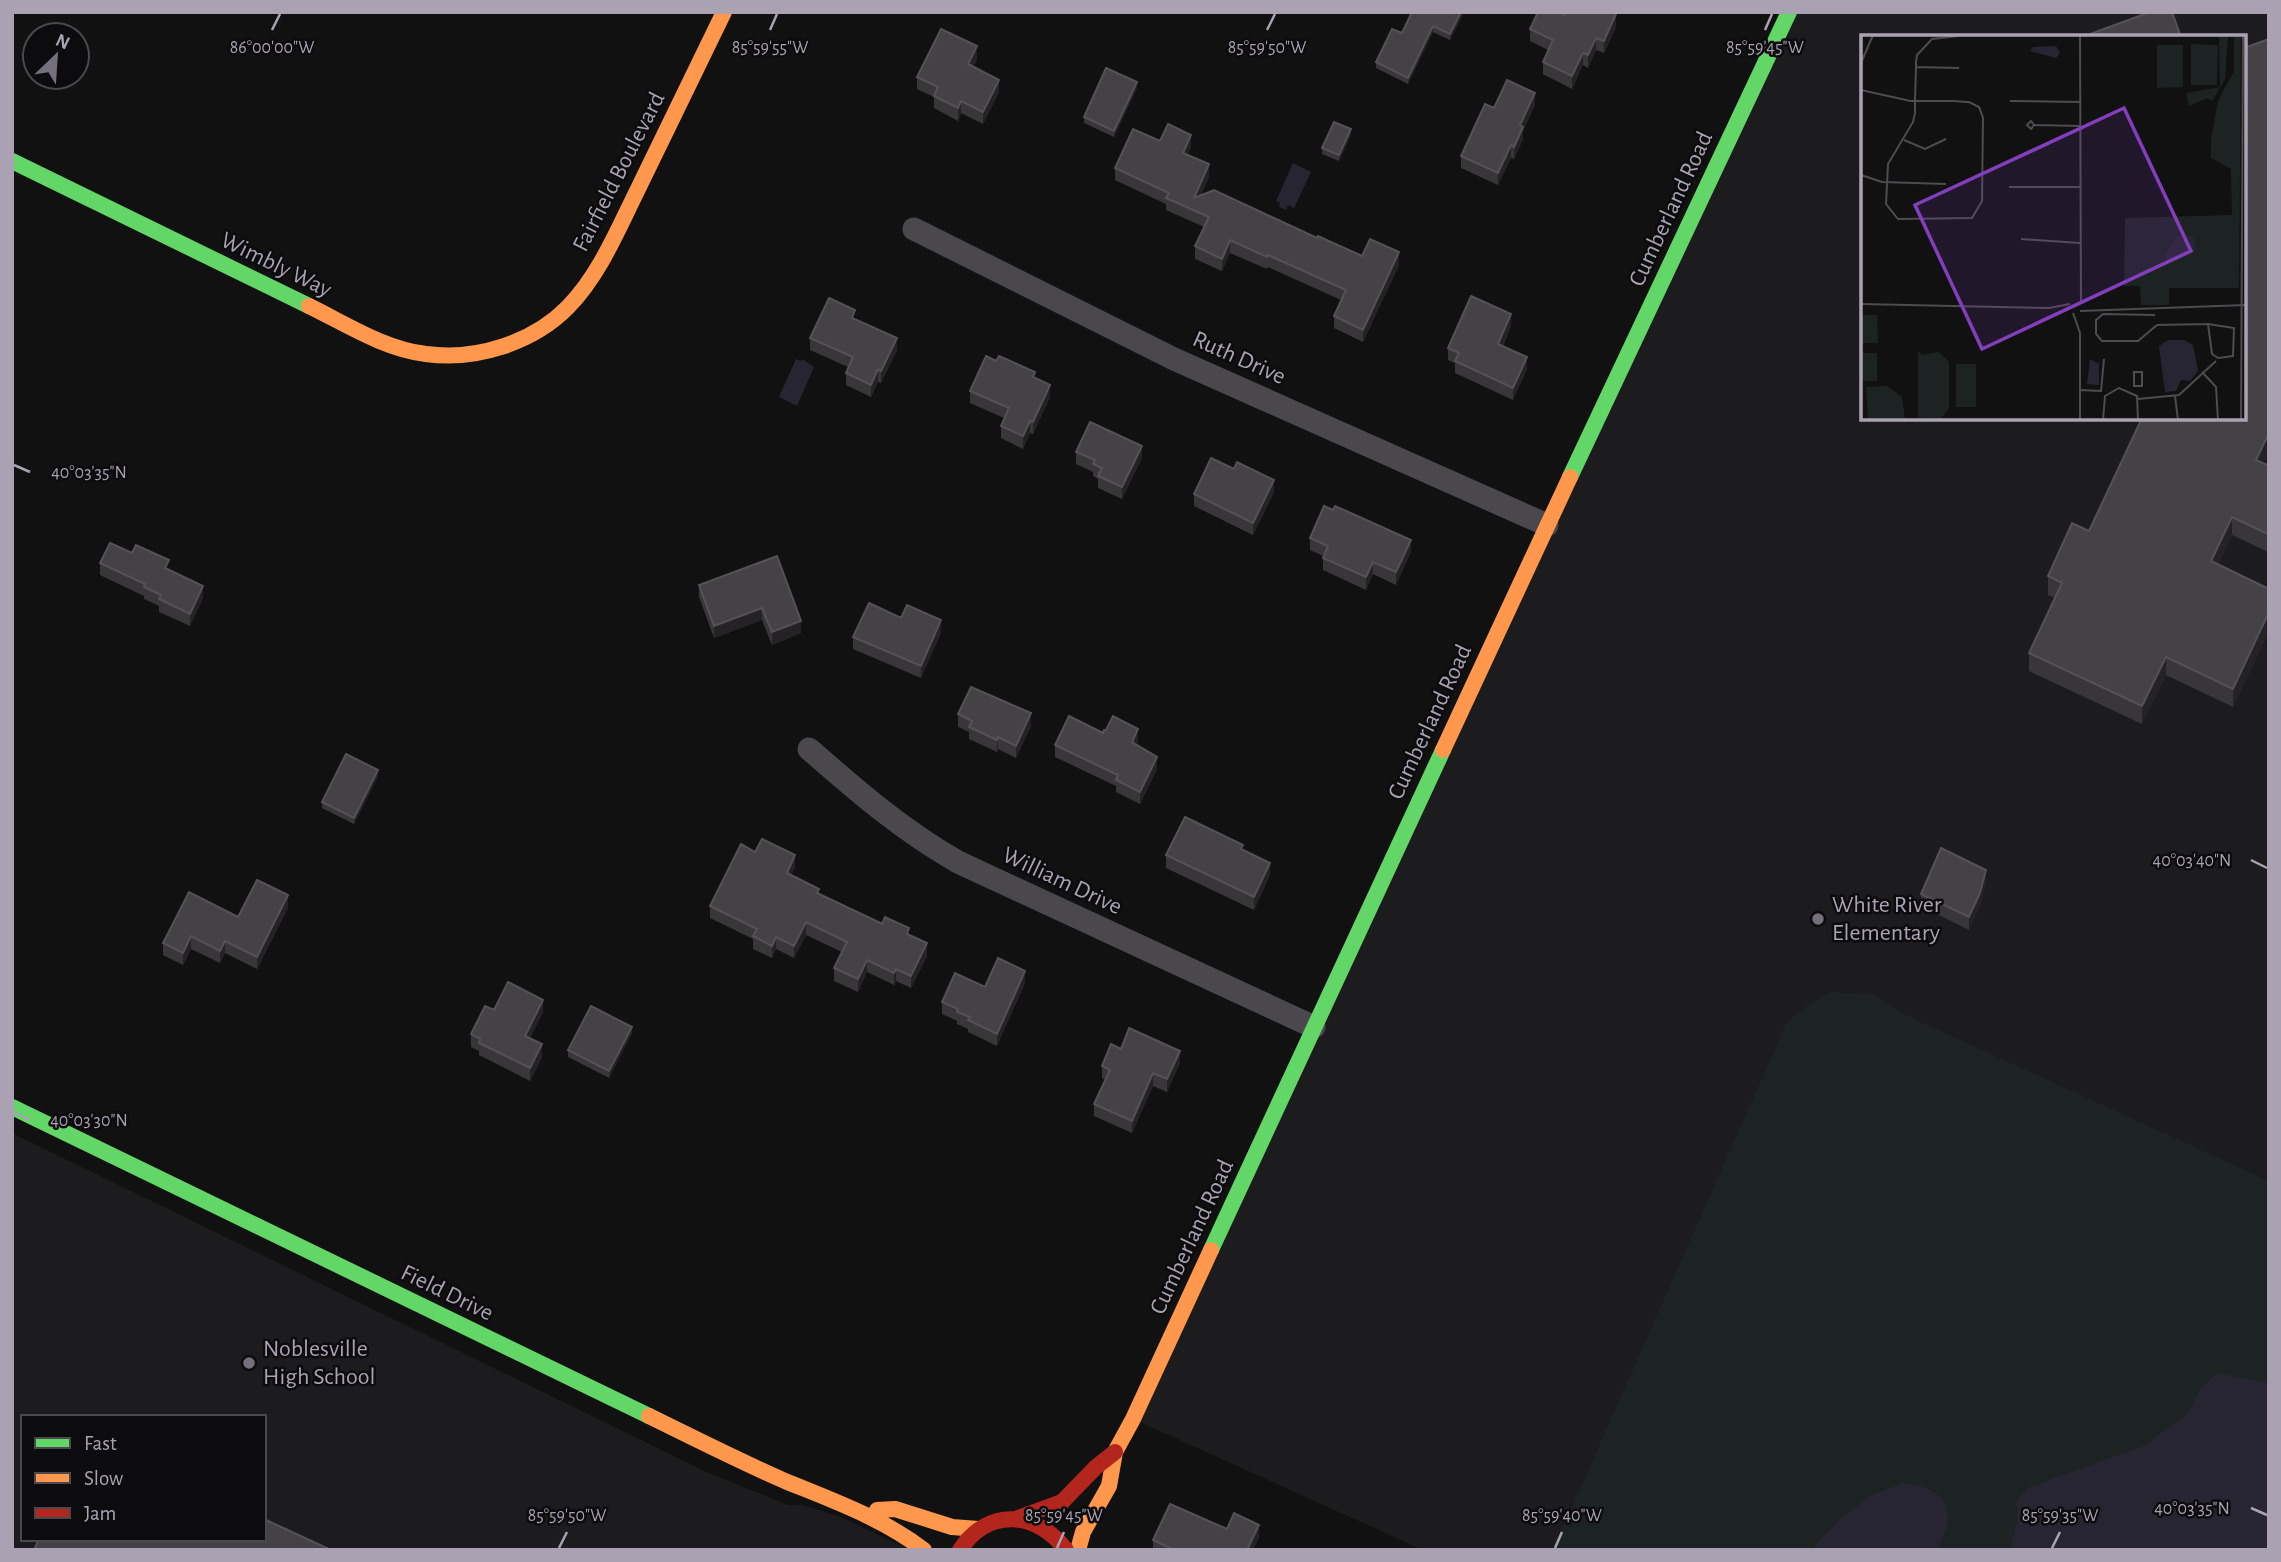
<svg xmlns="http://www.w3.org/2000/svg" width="2281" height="1562" font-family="'Alegreya Sans',sans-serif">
<rect width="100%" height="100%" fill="#111"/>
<path fill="#1c1b1d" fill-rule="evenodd" d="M 1788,12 L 2269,12 L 2269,1550 L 1423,1550 L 1133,1419 ZM 1863,37 L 2244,37 L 2244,418 L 1863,418 Z
M 12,1133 L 711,1474 L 788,1505 L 802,1505 L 841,1517 L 910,1550 L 12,1550 ZM 23,1417 L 264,1417 L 264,1539 L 23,1539 Z"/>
<path fill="#1d2323" d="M 1830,992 L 1872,994 L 1910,1017 L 2269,1181 L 2269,1550 L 1553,1550 L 1786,1024 L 1808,1005 Z"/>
<path fill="#282532" d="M 1293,163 L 1311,172 L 1294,208 L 1288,205 L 1286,210 L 1279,207 L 1280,203 L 1276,201 Z
M 796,359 L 801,361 L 802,359 L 814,367 L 797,406 L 779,397 Z
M 2217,1373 L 2269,1383 L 2269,1550 L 2014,1550 L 2011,1545 L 2017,1522 L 2017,1501 L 2027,1488 L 2144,1446 L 2188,1413 L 2200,1389 Z
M 1903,1483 C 1947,1487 1960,1511 1936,1550 L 1811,1550 L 1839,1520 L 1870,1496 Z"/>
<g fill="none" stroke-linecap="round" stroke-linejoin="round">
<path stroke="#4b484d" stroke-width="23" d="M 914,229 L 1174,359 L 1547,525
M 809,749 C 857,791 902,830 958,862 L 1314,1027"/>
<path stroke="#63d668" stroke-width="16" d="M 12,161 L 309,306
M 1570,477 L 1789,12
M 12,1107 L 649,1416
M 1211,1250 L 1443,750"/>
<path stroke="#ff974d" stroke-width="16" d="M 309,306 C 346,324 384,349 426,354 C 475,361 533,343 568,307 C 600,274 618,229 638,189 C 667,130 695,71 724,12
M 1443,750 L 1570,477
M 649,1416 C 694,1438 739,1461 785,1481 C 834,1501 882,1518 924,1550
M 877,1510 L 895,1509 L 952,1527 L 978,1529
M 1078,1550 L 1083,1532 L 1109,1486 L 1115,1452 L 1133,1419 L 1211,1250"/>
<path stroke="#b3261e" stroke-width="16" d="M 1018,1518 L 1062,1502 L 1096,1467 L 1115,1452
M 960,1550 C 988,1507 1037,1511 1066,1550"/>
</g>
<path fill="#393639" d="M 1464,12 L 1450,40 L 1433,32 L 1408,84 L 1376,68 L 1376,62 L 1402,33 Z
M 1565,15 L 1616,27 L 1604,53 L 1596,50 L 1588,68 L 1583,65 L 1572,89 L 1543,74 L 1543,62 L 1548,50 L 1530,41 L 1530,29 Z
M 2269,39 L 2269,451 L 2263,463 L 2269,466 L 2269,551 L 2268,552 L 2232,535 L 2218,565 L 2269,589 L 2269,631 L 2233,707 L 2166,675 L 2142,724 L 2029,671 L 2029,653 L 2055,598 L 2048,595 L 2048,576 L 2089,531 L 2244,418 Z
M 977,59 L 973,67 L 999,92 L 983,124 L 961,113 L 958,121 L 934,108 L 934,97 L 917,89 L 917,77 Z
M 1137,88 L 1114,137 L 1084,123 L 1084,117 Z
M 1535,105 L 1523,131 L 1523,139 L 1514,159 L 1511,158 L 1498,185 L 1461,168 L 1461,156 L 1494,108 Z
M 1351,135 L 1339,161 L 1322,154 L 1322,148 Z
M 1160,141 L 1191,147 L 1187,155 L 1209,177 L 1201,195 L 1317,238 L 1362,256 L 1399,265 L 1363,342 L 1334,328 L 1334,316 L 1341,300 L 1268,267 L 1267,269 L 1230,253 L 1222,271 L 1195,259 L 1195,246 L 1204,227 L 1166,210 L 1166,204 L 1115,180 L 1115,168 Z
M 855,319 L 897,350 L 881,383 L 878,382 L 871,397 L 846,385 L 846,373 L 848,367 L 810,350 L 810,338 Z
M 1511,326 L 1503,346 L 1527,369 L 1513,400 L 1455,373 L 1455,363 L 1448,360 L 1448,348 Z
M 1035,378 L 1050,397 L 1033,434 L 1030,433 L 1023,449 L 1001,438 L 1001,426 L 1004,418 L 970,403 L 970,391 Z
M 1076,452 L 1142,458 L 1122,499 L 1098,488 L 1098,479 L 1093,476 L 1093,472 L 1076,464 Z
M 1274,492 L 1253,535 L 1194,506 L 1194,494 Z
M 1310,538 L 1411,552 L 1396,585 L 1373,574 L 1366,590 L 1323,570 L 1323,556 L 1310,550 Z
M 777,556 L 801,633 L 772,645 L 762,620 L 714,638 L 699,597 L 699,585 Z
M 100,563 L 169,570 L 203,598 L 190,626 L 159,612 L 159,606 L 144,599 L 144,596 L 100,575 Z
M 901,618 L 941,633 L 921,678 L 853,649 L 853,637 Z
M 958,714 L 1031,726 L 1016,758 L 998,749 L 997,752 L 969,739 L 969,732 L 958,727 Z
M 1103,733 L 1138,741 L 1137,745 L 1157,769 L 1140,804 L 1116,792 L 1116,786 L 1055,757 L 1055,745 Z
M 378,776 L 354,824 L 322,808 L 322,802 Z
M 755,852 L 795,867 L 791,875 L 819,893 L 909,935 L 927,956 L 911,988 L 896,981 L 894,985 L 867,972 L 858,992 L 834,981 L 834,968 L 842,952 L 806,935 L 794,958 L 776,949 L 772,958 L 753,949 L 753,939 L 710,918 L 710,906 Z
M 1166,855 L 1270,875 L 1254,910 L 1166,868 Z
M 1986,882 L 1980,905 L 1969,930 L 1921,906 L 1921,894 Z
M 288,908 L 257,969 L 225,953 L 220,963 L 191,949 L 183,965 L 163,955 L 163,943 L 238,917 Z
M 1025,983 L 997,1046 L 968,1032 L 968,1029 L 957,1024 L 957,1021 L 942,1014 L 942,1002 L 985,987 Z
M 494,1010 L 543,1012 L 530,1038 L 542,1057 L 530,1081 L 479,1055 L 479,1051 L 471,1047 L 471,1034 Z
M 632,1033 L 609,1078 L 568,1057 L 568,1050 Z
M 1121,1049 L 1180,1063 L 1167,1092 L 1153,1086 L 1132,1133 L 1094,1116 L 1094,1104 L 1105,1080 L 1102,1078 L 1102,1066 Z
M 1227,1529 L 1259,1537 L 1253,1550 L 1153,1550 L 1153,1540 Z"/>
<path fill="#242224" d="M 1461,12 L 1464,12 L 1450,40 L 1450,34 Z
M 1616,14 L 1616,27 L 1604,53 L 1604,41 Z
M 1433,26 L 1433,32 L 1408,84 L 1408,78 Z
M 1596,38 L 1596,50 L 1588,68 L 1588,55 Z
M 977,46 L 977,59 L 968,77 L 968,64 Z
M 1583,53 L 1583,65 L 1572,89 L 1572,76 Z
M 999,80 L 999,92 L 983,124 L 983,112 Z
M 1137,82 L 1137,88 L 1114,137 L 1114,131 Z
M 1535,93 L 1535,105 L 1523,131 L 1523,139 L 1514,159 L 1514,147 L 1520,125 Z
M 961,101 L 961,113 L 958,121 L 958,108 Z
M 1351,129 L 1351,135 L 1339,161 L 1339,155 Z
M 1191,135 L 1191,147 L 1183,165 L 1183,153 Z
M 1511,145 L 1511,158 L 1498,185 L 1498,173 Z
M 1209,164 L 1209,177 L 1194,210 L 1194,198 Z
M 1230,240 L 1230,253 L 1222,271 L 1222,259 Z
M 1399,252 L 1399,265 L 1363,342 L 1363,330 Z
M 1511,314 L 1511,326 L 1498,356 L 1498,344 Z
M 897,338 L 897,350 L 881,383 L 881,371 Z
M 1527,357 L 1527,369 L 1513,400 L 1513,388 Z
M 878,369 L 878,382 L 871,397 L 871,385 Z
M 1050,385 L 1050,397 L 1033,434 L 1033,422 Z
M 1030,421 L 1030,433 L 1023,449 L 1023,436 Z
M 2269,433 L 2269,451 L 2256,478 L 2256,460 Z
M 1142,446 L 1142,458 L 1122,499 L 1122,487 Z
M 1274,480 L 1274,492 L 1253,535 L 1253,523 Z
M 2232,517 L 2232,535 L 2211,580 L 2211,561 Z
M 1411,540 L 1411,552 L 1396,585 L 1396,572 Z
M 1373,562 L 1373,574 L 1366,590 L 1366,577 Z
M 203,586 L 203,598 L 190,626 L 190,614 Z
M 762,608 L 762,620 L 714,638 L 714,626 Z
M 2269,612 L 2269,631 L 2233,707 L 2233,689 Z
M 941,620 L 941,633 L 921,678 L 921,666 Z
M 801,621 L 801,633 L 772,645 L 772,632 Z
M 2166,657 L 2166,675 L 2142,724 L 2142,706 Z
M 1031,713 L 1031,726 L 1016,758 L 1016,746 Z
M 1138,729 L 1138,741 L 1132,754 L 1132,742 Z
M 998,737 L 998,749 L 997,752 L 997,740 Z
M 1157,757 L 1157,769 L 1140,804 L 1140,792 Z
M 378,770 L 378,776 L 354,824 L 354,818 Z
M 795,855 L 795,867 L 787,885 L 787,873 Z
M 1270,863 L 1270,875 L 1254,910 L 1254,897 Z
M 1986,870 L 1986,882 L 1980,905 L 1969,930 L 1969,917 Z
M 288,895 L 288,908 L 257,969 L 257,957 Z
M 806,922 L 806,935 L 794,958 L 794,946 Z
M 191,936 L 191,949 L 183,965 L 183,953 Z
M 776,937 L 776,949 L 772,958 L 772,946 Z
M 225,941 L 225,953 L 220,963 L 220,951 Z
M 927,943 L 927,956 L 911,988 L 911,976 Z
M 867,960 L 867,972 L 858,992 L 858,979 Z
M 896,969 L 896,981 L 894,985 L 894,973 Z
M 1025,971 L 1025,983 L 997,1046 L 997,1034 Z
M 543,1000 L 543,1012 L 525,1048 L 525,1036 Z
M 632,1027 L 632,1033 L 609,1078 L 609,1071 Z
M 542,1044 L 542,1057 L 530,1081 L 530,1068 Z
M 1180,1051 L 1180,1063 L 1167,1092 L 1167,1079 Z
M 1153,1073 L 1153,1086 L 1132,1133 L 1132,1121 Z
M 1259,1525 L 1259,1537 L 1253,1550 L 1247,1550 Z"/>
<path fill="#454246" stroke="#555157" stroke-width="2" d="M 1412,12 L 1461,12 L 1450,34 L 1433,26 L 1408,78 L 1376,62 L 1392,29 L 1402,33 Z
M 1538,12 L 1559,12 L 1565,15 L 1566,12 L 1612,12 L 1616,14 L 1604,41 L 1596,38 L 1588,55 L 1583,53 L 1572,76 L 1543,62 L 1553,40 L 1530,29 Z
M 2150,12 L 2172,12 L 2181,37 L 2086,37 L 2085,36 Z
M 941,29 L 977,46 L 968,64 L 999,80 L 983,112 L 961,101 L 958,108 L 934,96 L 938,87 L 917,77 Z
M 2269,39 L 2269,433 L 2256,460 L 2269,466 L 2269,533 L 2268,534 L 2232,517 L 2211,561 L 2269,589 L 2269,612 L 2233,689 L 2166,657 L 2142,706 L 2029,653 L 2062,583 L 2048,576 L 2072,523 L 2089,531 L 2142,418 L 2244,418 L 2244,48 Z
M 1106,68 L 1137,82 L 1114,131 L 1084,117 Z
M 1507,80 L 1535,93 L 1520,125 L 1523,127 L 1514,147 L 1511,145 L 1498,173 L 1461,156 L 1485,104 L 1494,108 Z
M 1334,122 L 1351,129 L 1339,155 L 1322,148 Z
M 1168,124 L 1191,135 L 1183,153 L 1209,164 L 1194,198 L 1214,190 L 1317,238 L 1318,236 L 1362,256 L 1370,239 L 1399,252 L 1363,330 L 1334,316 L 1346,290 L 1268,255 L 1267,257 L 1230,240 L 1222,259 L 1195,246 L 1209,217 L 1166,198 L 1169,193 L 1115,168 L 1133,129 L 1160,141 Z
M 1471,296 L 1511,314 L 1498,344 L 1527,357 L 1513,388 L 1455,361 L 1459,353 L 1448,348 Z
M 829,298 L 855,310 L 852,318 L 897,338 L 881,371 L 878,369 L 871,385 L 846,373 L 853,357 L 810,338 Z
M 986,356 L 996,361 L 999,356 L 1035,372 L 1033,377 L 1050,385 L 1033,422 L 1030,421 L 1023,436 L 1001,426 L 1009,408 L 970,391 Z
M 1090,422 L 1142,446 L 1122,487 L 1098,476 L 1102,468 L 1093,464 L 1095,460 L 1076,452 Z
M 1211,458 L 1234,469 L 1237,462 L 1274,480 L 1253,523 L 1194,494 Z
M 1324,506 L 1333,510 L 1335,506 L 1411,540 L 1396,572 L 1373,562 L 1366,577 L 1323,558 L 1328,546 L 1310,538 Z
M 110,543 L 132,553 L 136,545 L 169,560 L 165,568 L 203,586 L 190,614 L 159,599 L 161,595 L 144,587 L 145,584 L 100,563 Z
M 777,556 L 801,621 L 772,632 L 762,608 L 714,626 L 699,585 Z
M 869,603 L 901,618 L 907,605 L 941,620 L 921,666 L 853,637 Z
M 971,687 L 1031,713 L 1016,746 L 998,737 L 997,740 L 969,727 L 972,721 L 958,714 Z
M 1069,716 L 1103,733 L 1104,730 L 1106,730 L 1113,716 L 1138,729 L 1132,742 L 1157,757 L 1140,792 L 1116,780 L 1118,775 L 1055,745 Z
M 346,754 L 378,770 L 354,818 L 322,802 Z
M 1185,817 L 1243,845 L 1241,849 L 1270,863 L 1254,897 L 1166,855 Z
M 762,839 L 795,855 L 787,873 L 819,889 L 817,893 L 882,924 L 885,917 L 909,928 L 907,934 L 927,943 L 911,976 L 896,969 L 894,973 L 867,960 L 858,979 L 834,968 L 847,942 L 806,922 L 794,946 L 776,937 L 772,946 L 753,936 L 757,929 L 710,906 L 741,844 L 755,852 Z
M 1941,848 L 1986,870 L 1980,893 L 1969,917 L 1921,894 Z
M 257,880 L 288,895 L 257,957 L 225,941 L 220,951 L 191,936 L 183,953 L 163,943 L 189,892 L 238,917 Z
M 998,958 L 1025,971 L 997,1034 L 968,1020 L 970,1017 L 957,1012 L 958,1009 L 942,1002 L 955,973 L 985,987 Z
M 508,982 L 543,1000 L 525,1036 L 542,1044 L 530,1068 L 479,1043 L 480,1039 L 471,1034 L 485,1006 L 494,1010 Z
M 591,1006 L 632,1027 L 609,1071 L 568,1050 Z
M 1129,1028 L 1180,1051 L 1167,1079 L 1153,1073 L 1132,1121 L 1094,1104 L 1110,1070 L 1102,1066 L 1111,1044 L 1121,1049 Z
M 1170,1504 L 1227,1529 L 1234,1513 L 1259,1525 L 1247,1550 L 1174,1550 L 1153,1540 Z
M 264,1519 L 331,1550 L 34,1550 L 39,1539 L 264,1539 Z"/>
<path fill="none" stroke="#aaa2b2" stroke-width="2.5" d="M 272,30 L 280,14M 770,30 L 777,14M 1267,30 L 1275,14M 1765,30 L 1772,14M 14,465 L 30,472M 2251,860 L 2267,868M 14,1112 L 30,1120M 2251,1508 L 2267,1515M 559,1548 L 567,1532M 1057,1548 L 1064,1532M 1555,1548 L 1562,1532M 2052,1548 L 2060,1532"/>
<g fill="#746f7a" stroke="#0c0b0d" stroke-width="2.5">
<circle cx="1818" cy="919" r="7"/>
<circle cx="249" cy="1363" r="7"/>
</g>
<g text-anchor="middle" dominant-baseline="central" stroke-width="5" stroke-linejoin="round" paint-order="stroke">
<g font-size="24" fill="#aaa2b2" stroke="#0c0b0d">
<text transform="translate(619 172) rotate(-63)">Fairfield Boulevard</text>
<text transform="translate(1671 209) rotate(-65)">Cumberland Road</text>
<text transform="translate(276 265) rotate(26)">Wimbly Way</text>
<text transform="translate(1239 358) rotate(24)">Ruth Drive</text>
<text transform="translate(1430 722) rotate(-65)">Cumberland Road</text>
<text transform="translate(1062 881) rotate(25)">William Drive</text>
<text transform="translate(1192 1237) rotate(-65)">Cumberland Road</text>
<text transform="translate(447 1293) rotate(26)">Field Drive</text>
</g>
<g font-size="24" fill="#aaa2b2" stroke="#0c0b0d" text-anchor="start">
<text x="1832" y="905">White River<tspan x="1832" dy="28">Elementary</tspan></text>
<text x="263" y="1349">Noblesville<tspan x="263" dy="28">High School</tspan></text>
</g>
</g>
<g transform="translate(1861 35)">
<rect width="385" height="385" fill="#111"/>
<path d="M 358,0 L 367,1 L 364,44 L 351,66 L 346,63 L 328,71 L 325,58 L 359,52 ZM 373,0 L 380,0 L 378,253 L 308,253 L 308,270 L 280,270 L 279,251 L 263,251 L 264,183 L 371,180 L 370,134 L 350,123 L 350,104 L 357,66 L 373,36 ZM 330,9 L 357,10 L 356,50 L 330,50 ZM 296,10 L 322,10 L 322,52 L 296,53 ZM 0,280 L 16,280 L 17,308 L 0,308 ZM 57,316 L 61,320 L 78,317 L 88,327 L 88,373 L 79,385 L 57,382 ZM 0,318 L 16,318 L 16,346 L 0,346 ZM 95,329 L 115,329 L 115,372 L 95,372 ZM 26,351 L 41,362 L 44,385 L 7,385 L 5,352 Z" fill="#1d2323"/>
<path d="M 195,11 L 199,18 L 195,23 L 169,16 L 172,12 ZM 316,201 L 332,201 L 336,215 L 306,227 L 304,220 ZM 323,305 L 332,310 L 337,336 L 329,346 L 320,345 L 315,356 L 304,357 L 298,311 L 307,305 ZM 229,324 L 238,329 L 238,350 L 226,349 Z" fill="#282532"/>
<path fill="none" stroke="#4e4b51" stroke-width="2" d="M 219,0 L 220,268M 0,28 L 12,0M 55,32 L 98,33M 0,55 L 45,65 L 49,66 L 92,66 L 106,67 L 108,67 L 118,72 L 122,83 L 121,166 L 111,183 L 37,184 L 25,169 L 27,129 L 52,87 L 54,78 L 54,66 L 55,32 L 55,27 L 56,20 L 71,4 L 97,1M 149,66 L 219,67M 173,90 L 170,86 L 166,90 L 170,94 L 173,90 L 219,91M 43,105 L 64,114 L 85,104M 0,140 L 21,147 L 85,149M 148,152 L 219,152M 160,204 L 219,208M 0,269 L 188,273 L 209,269M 219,276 L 385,270M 212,278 L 219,298 L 219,385M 294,280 L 242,279 L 235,285 L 235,299 L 241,306 L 277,306 L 296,290M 347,289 L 373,293 L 372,321 L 357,323 L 351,319 ZM 296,290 L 347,289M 273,337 L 281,337 L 281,351 L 273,351 ZM 341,337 L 355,352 L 357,385M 219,355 L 241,356M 240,356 L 243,324M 314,361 L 317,385M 277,364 L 318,360 L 355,326M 242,385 L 244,361 L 258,353 L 276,361 L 277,385M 380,385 L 382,0"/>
<path fill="#823ebd" fill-opacity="0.15" stroke="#823ebd" stroke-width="3.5" d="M 263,73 L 330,216 L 121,314 L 54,170 Z"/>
<rect width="385" height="385" fill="none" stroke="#aaa2b2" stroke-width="3.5"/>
</g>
<g font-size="18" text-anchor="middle" fill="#aaa2b2" stroke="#0c0b0d" stroke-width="5" stroke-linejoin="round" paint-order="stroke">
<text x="272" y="53">86°00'00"W</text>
<text x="770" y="53">85°59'55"W</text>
<text x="1267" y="53">85°59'50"W</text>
<text x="1765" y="53">85°59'45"W</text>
<text x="89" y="478">40°03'35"N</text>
<text x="2192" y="866">40°03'40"N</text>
<text x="89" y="1126">40°03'30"N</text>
<text x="2192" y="1514">40°03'35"N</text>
<text x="567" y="1521">85°59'50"W</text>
<text x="1064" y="1521">85°59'45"W</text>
<text x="1562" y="1521">85°59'40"W</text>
<text x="2060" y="1521">85°59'35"W</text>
</g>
<rect width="2281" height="1562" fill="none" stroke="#aaa2b2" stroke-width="28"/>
<rect x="21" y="1415" width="245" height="126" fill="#0c0b0d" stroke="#4b474f" stroke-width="2"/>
<rect x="35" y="1438" width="35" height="10" fill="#63d668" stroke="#4b474f" stroke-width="2"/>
<text x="84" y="1450" font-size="21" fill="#aaa2b2">Fast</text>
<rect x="35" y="1473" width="35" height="10" fill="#ff974d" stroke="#4b474f" stroke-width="2"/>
<text x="84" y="1485" font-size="21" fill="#aaa2b2">Slow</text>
<rect x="35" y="1508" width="35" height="10" fill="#b3261e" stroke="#4b474f" stroke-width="2"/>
<text x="84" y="1520" font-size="21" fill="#aaa2b2">Jam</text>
<g transform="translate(56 56) rotate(25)"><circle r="33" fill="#0c0b0d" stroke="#4b474f" stroke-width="2"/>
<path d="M0-5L12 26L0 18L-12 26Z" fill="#746f7a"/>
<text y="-10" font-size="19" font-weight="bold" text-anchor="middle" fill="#aaa2b2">N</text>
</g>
</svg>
